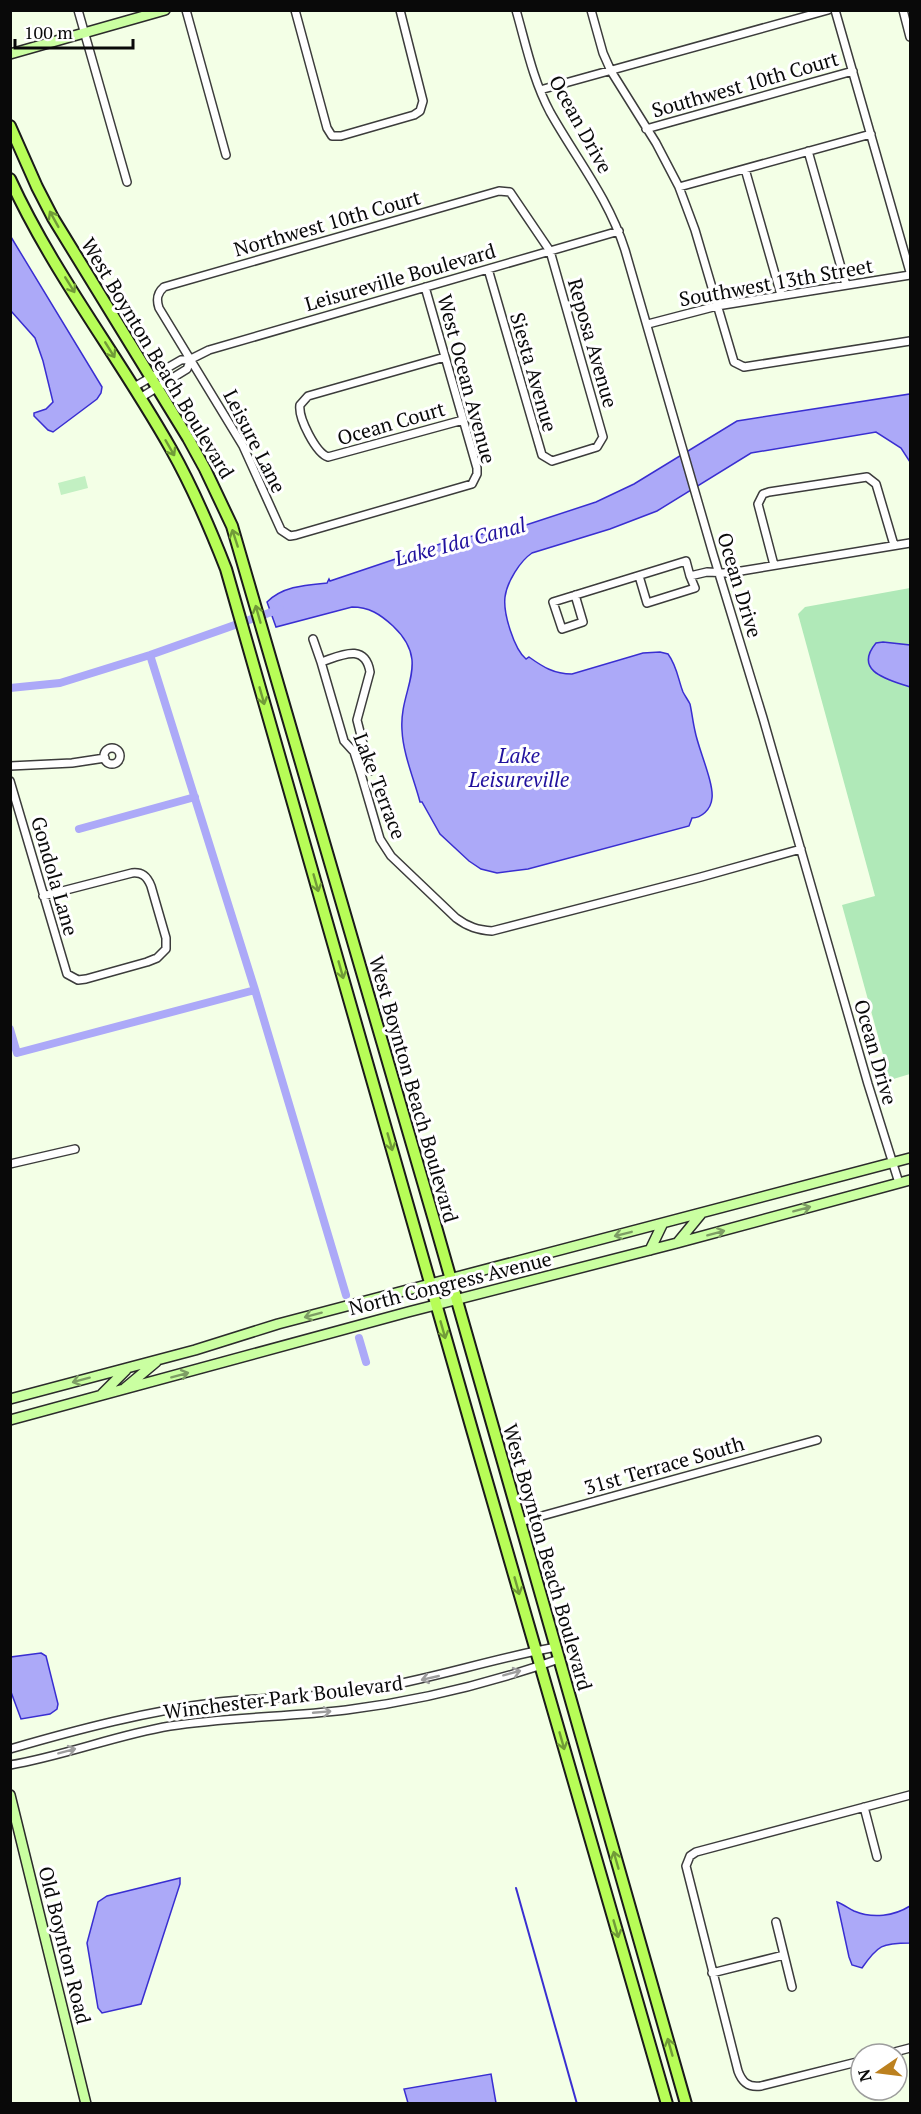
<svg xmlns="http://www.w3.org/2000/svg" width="921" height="2114" font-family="'PT Serif',serif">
<rect width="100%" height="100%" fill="#f3ffe6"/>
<path fill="#b0e9b8" d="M 910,588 L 910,1074 L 890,1080 L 842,905 L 875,896 L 798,614 L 805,607 Z"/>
<path fill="#c2f0c2" d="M 85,476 L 88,488 L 61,495 L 58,483 Z"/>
<path fill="#aca9f8" stroke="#392ed1" stroke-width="1.5" d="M 11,237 L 102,387 L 101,393 L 97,399 L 53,432 L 48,430 L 34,416 L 34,413 L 46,409 L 53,402 L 43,361 L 35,338 L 11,311 Z
M 910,394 L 910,462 L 901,448 L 876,432 L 751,453 L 657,511 L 610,529 L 532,553 C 520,561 507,582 505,597 C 503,613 514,649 526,659 L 529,657 C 543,667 554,674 572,674 L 643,653 L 660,652 L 668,654 C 677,666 678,679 683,692 C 685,696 688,700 690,704 C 692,713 693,723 695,731 C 698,748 714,783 712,798 C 711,810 701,818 692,818 L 689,826 L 528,869 L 497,873 L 481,869 L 469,861 L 440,834 L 422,802 L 420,802 C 414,779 403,754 402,730 C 399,688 432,663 393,626 C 380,614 369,607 352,607 L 276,627 L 267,602 C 283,586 306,585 327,583 L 329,579 L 330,581 L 449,541 L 526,525 L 596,502 L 634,484 L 737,421 Z
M 883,642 L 910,645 L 910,687 C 890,680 852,672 876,643 Z
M 41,1653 L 46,1656 L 58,1704 L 57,1709 L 50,1714 L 21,1719 L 11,1692 L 11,1657 Z
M 180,1878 L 180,1884 L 141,2004 L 102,2013 L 98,2008 L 87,1943 L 98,1902 L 107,1896 Z
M 837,1902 C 843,1904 848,1908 854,1911 C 873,1919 894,1916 910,1906 L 910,1943 C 882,1943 878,1945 862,1968 L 852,1965 L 849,1957 Z
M 491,2074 L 496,2103 L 408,2103 L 404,2089 Z"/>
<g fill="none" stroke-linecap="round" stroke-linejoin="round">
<path stroke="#392ed1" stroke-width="2" d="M 516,1888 L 577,2104"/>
<path stroke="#aca9f8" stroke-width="8" d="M 150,655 L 255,990 L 346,1295
M 10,688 L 60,683 L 150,655 L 280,609
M 79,829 L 195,797
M 10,1029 L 17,1053 L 255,990
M 359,1338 L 366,1362"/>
<defs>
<path id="street" d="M 78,10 L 127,182
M 186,10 L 226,155
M 295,10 L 327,128 L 332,136 L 341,136 L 414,115 L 420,111 L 423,101 L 400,10
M 516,10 C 526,45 533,80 550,112 C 577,160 608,197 625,250 L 713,554 L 763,718 L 868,1084 L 899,1183
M 591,10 L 603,53 L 611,71 L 656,143 L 679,187 L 695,230 L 734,362 L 744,367 L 910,341
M 835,10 L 910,272
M 903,10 L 910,37
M 540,90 L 828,10
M 646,129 L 853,71
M 808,151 L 846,285
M 745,169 L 781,295
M 679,187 L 871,134
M 425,287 L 477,468 L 477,474 L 472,484 L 296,535 L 290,536 L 281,530 L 243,446 L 159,308 C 156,299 157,293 164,287 L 499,191 L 510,192 L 550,251 L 603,437 L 597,447 L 552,461 L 542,455 L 488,269
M 648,324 L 717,306 L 910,275
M 445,357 L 308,396 L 300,405 C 298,418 316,453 328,457 L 463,420
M 134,387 L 181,360 L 191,359 L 209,350 L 619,231
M 140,398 L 187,369 L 191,359
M 774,565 L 758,504 L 763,494 L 769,492 L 867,477 L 876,484 L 894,545
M 639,576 L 647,603 L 695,588 L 690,576
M 575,595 L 583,622 L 562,629 L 553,602 L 686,561 L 690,576 L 707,572 L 729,573 L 910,543
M 313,639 L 321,662
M104 756a8 8 0 1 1 16 0a8 8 0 1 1-16 0Z
M 10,766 L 72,763 L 105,758
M 370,771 L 357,720 L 370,672 C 365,642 340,656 321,662 L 344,741 L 354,752 L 361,774 L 380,839 L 391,856 L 456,918 C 468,927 478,930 492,931 L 701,877 L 801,849
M 10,781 L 67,974 L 78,980 L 86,979 L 147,962 L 157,958 L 166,949 L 166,938 L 151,886 C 147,876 142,872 132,873 L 43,896
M 10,1164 L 75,1149
M 520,1522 L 817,1440
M 10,1749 C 79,1729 148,1711 219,1702 C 266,1697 313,1698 360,1691 C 426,1681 490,1659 556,1647
M 10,1765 C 64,1756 116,1735 170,1726 C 228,1717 288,1717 346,1710 C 418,1701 491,1683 559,1659
M 864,1807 L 877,1857
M 776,1922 L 792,1987
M 712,1973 L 784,1955
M 887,2054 L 910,2048
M 861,2061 L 761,2086 C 748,2088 742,2082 738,2071 L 686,1866 L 690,1856 L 696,1852 L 910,1795"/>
<path id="secondary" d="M 10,54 L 165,10
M 678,1242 L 701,1214
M 650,1250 L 662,1225
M 125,1388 L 156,1362
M 102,1394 L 126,1370
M 10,1399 L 195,1350 L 278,1324 L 910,1158
M 10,1420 L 408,1312 L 677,1243 L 910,1180
M 10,1795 L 86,2104"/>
<path id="primary" d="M 10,126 L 37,187 L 53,218 L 188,438 L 205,469 L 232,526 L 434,1220 L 686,2104
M 10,179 C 54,275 120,358 171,449 C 193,488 210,528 226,569 L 473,1433 L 667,2104"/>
</defs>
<use href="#street" stroke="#3c3c3c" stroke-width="10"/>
<use href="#secondary" stroke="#2b2b2b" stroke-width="12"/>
<use href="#primary" stroke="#1a1a1a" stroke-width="14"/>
<use href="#street" stroke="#fff" stroke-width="7"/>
<use href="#secondary" stroke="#caffa1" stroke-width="9"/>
<use href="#primary" stroke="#b7fd57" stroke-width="10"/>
</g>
<defs><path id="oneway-shaft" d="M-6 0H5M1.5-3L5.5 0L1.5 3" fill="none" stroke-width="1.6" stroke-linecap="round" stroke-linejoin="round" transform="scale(1.5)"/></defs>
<g stroke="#719b38">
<use href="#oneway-shaft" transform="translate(54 219) rotate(-119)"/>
<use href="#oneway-shaft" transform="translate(70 285) rotate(58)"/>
<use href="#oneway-shaft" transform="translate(110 350) rotate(58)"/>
<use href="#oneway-shaft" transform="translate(170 448) rotate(60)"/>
<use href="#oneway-shaft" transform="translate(235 538) rotate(-108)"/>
<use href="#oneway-shaft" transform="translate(258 614) rotate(-106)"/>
<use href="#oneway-shaft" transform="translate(262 696) rotate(74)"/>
<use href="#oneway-shaft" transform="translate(316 883) rotate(74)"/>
<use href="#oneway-shaft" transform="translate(341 970) rotate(74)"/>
<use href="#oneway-shaft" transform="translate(390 1142) rotate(74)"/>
<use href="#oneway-shaft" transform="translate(443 1330) rotate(74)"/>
<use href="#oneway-shaft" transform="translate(517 1586) rotate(74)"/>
<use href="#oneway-shaft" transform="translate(562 1741) rotate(74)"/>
<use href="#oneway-shaft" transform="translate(616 1860) rotate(-106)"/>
<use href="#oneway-shaft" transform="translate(616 1929) rotate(74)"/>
<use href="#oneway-shaft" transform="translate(670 2047) rotate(-106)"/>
</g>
<g stroke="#7d9d64">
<use href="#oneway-shaft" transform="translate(802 1209) rotate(-15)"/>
<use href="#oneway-shaft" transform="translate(716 1233) rotate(-15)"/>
<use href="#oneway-shaft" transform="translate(623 1234) rotate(166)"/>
<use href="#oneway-shaft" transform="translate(313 1315) rotate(165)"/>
<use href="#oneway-shaft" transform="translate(180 1375) rotate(-15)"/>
<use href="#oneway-shaft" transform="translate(81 1380) rotate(165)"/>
</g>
<g stroke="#9d9d9d">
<use href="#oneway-shaft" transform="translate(512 1673) rotate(-15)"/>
<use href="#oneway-shaft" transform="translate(430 1678) rotate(167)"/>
<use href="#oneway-shaft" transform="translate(322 1712) rotate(-5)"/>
<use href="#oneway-shaft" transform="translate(67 1751) rotate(-15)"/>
</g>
<g text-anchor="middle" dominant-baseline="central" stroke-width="6" stroke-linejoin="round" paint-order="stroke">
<g font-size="20" fill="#090909" stroke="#fff">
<text transform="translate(745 84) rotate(-16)">Southwest 10th Court</text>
<text transform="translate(581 124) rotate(61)">Ocean Drive</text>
<text transform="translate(327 223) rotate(-16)">Northwest 10th Court</text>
<text transform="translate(400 277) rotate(-16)">Leisureville Boulevard</text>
<text transform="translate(776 282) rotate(-10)">Southwest 13th Street</text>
<text transform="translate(593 343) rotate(74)">Reposa Avenue</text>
<text transform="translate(158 358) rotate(59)">West Boynton Beach Boulevard</text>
<text transform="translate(534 372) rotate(74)">Siesta Avenue</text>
<text transform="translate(467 379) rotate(75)">West Ocean Avenue</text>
<text transform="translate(391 423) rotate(-16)">Ocean Court</text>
<text transform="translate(255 441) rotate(63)">Leisure Lane</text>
<text transform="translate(740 585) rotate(73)">Ocean Drive</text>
<text transform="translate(380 786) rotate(69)">Lake Terrace</text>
<text transform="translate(55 876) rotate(74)">Gondola Lane</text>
<text transform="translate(876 1052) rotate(74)">Ocean Drive</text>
<text transform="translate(414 1089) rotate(74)">West Boynton Beach Boulevard</text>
<text transform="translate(450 1283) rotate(-14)">North Congress Avenue</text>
<text transform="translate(664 1465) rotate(-16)">31st Terrace South</text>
<text transform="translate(548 1557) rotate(74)">West Boynton Beach Boulevard</text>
<text transform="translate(283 1697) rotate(-7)">Winchester Park Boulevard</text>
<text transform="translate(65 1945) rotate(76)">Old Boynton Road</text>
</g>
<g font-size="21" font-style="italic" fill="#20119d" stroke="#fff">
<text transform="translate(460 541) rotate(-15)">Lake Ida Canal</text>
<text x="519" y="755">Lake<tspan x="519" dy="24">Leisureville</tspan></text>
</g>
</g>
<rect width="921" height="2114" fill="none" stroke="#090909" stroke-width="24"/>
<g transform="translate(879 2072) rotate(256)"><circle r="28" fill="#ffffff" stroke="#9d9d9d" stroke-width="1.5"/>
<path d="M0-4.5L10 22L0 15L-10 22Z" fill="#bc811f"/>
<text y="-9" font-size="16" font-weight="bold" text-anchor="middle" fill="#090909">N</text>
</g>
<path d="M15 39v9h118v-9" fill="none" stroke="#090909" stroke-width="3"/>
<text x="24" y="39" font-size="18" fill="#090909" stroke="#ffffff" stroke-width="4.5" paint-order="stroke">100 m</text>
</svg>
